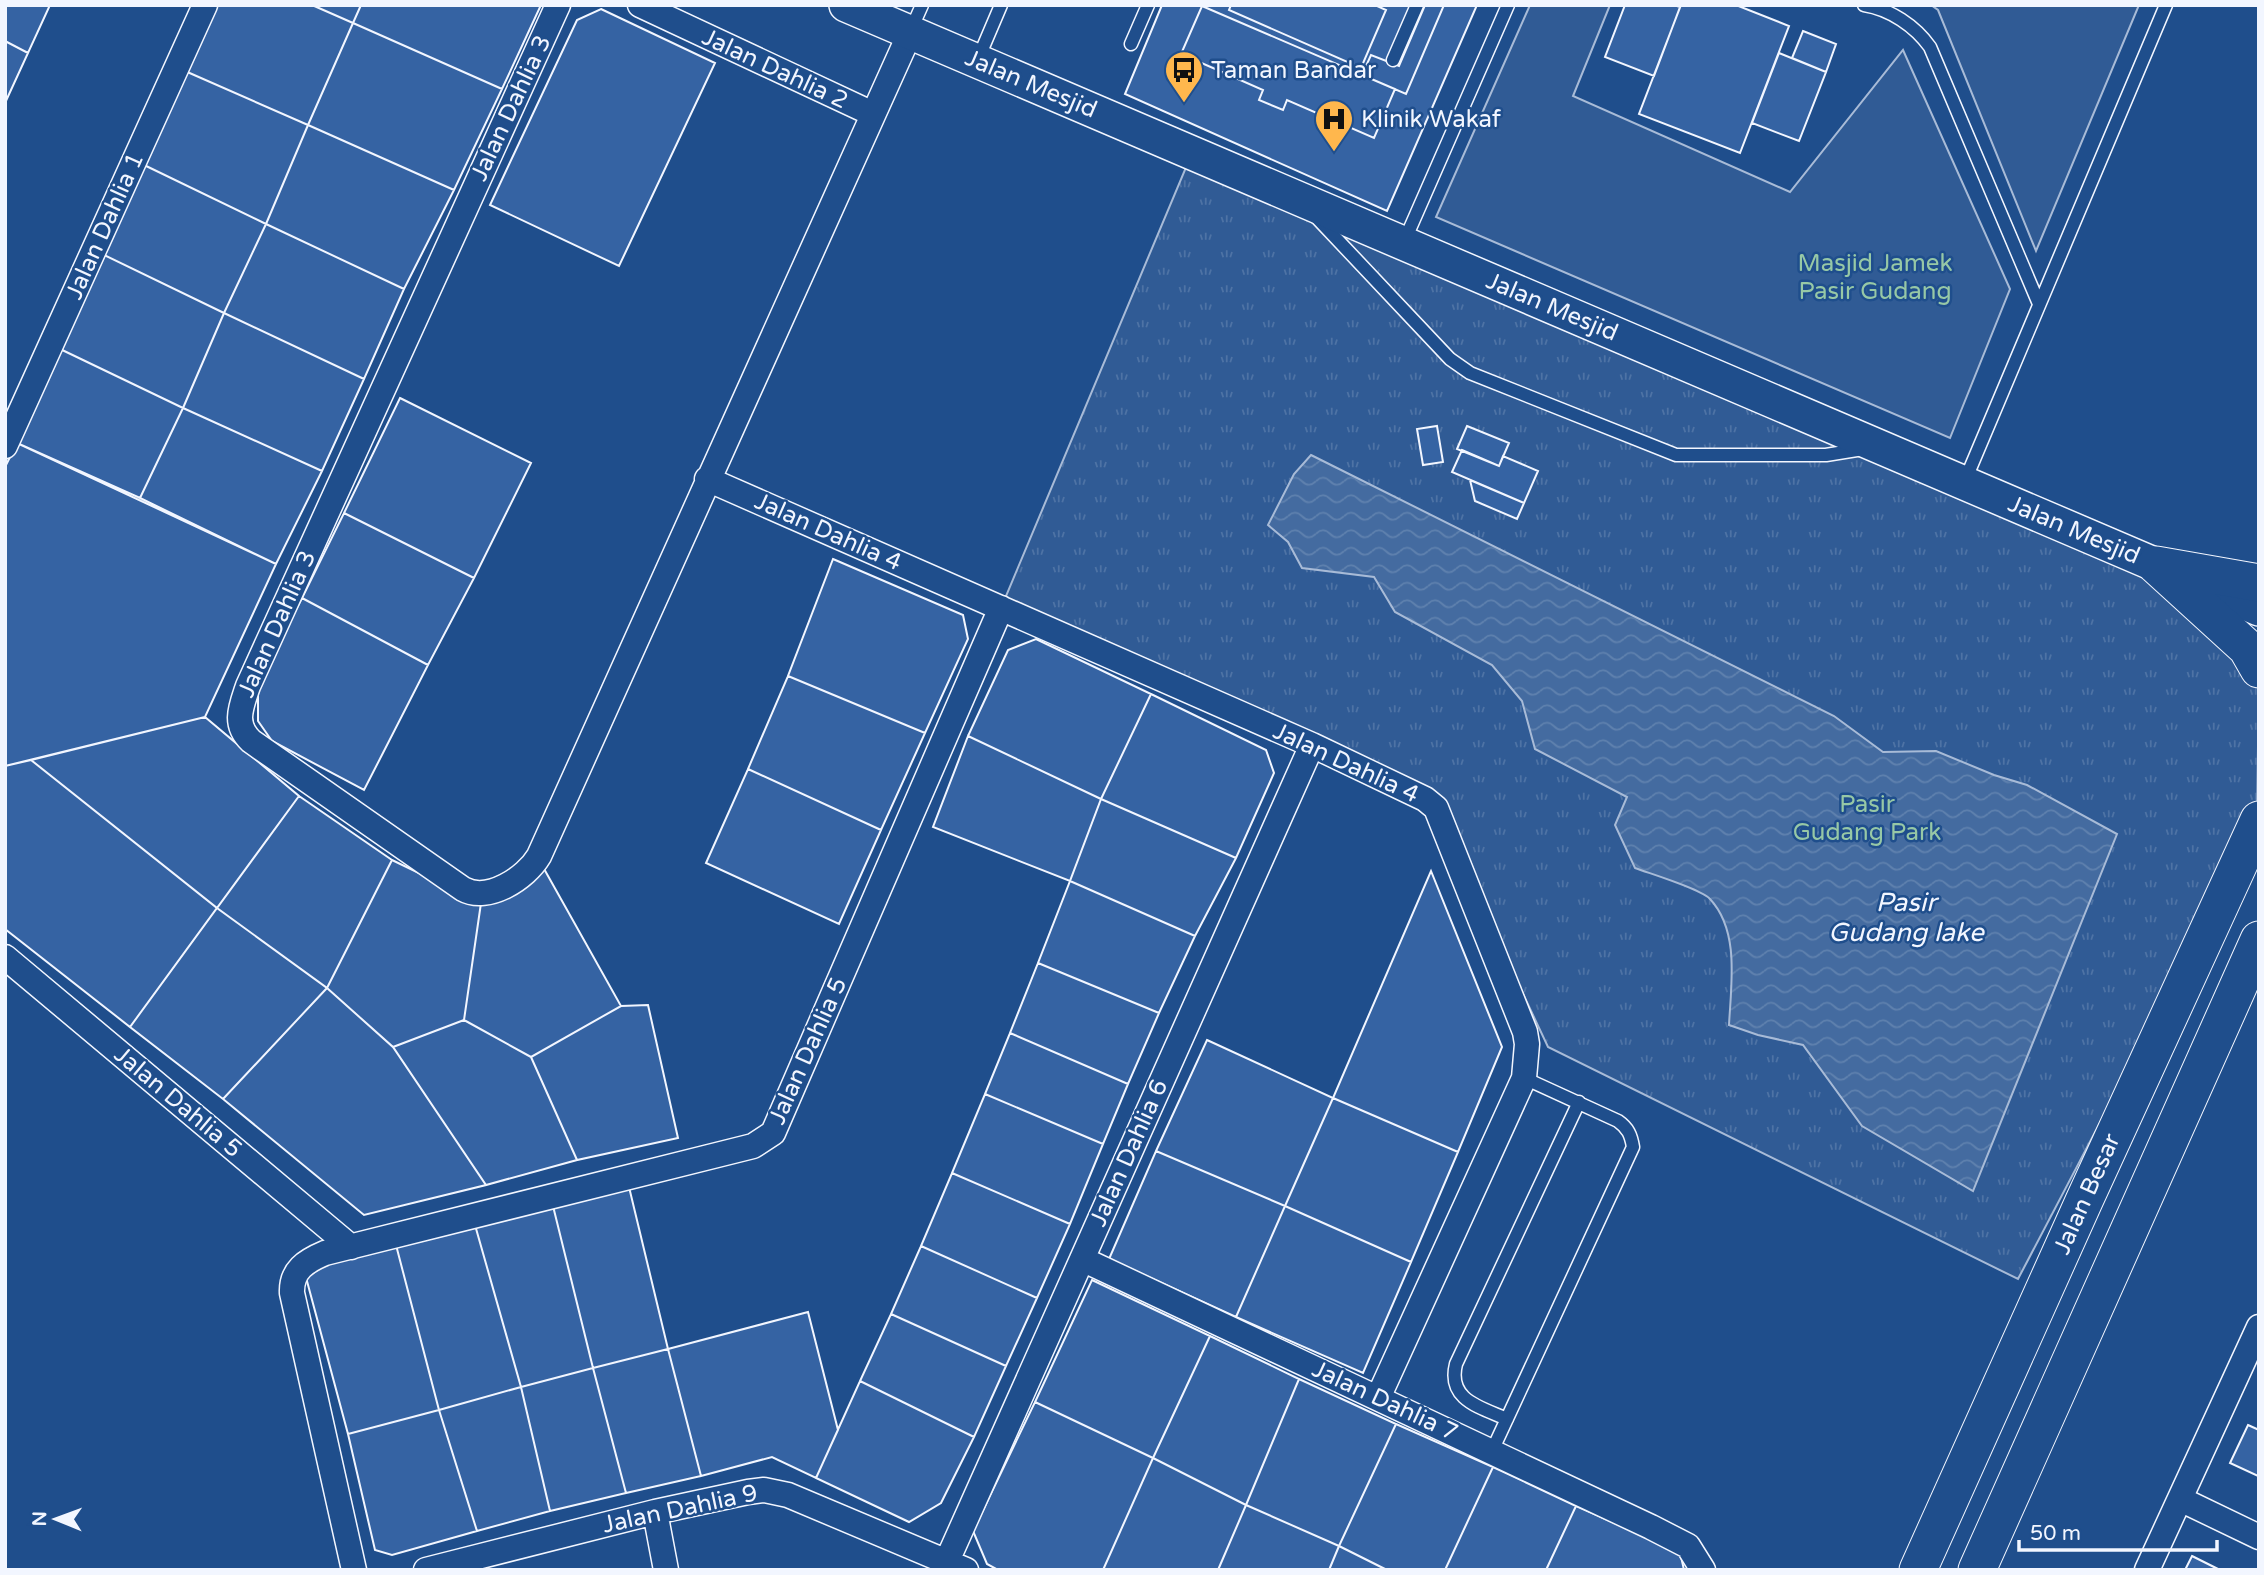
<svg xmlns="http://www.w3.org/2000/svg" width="2264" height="1575" font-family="'Varela Round',sans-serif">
<defs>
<pattern id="park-tufts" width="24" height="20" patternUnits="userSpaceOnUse" patternTransform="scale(1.75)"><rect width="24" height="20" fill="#305b95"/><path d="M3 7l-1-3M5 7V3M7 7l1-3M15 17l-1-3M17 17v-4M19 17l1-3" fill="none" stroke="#4e73a5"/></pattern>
<pattern id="water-waves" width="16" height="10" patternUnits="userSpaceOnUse" patternTransform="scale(1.75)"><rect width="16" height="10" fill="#446ba0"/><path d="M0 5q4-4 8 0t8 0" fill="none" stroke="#5f81ae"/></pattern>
</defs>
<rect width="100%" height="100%" fill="#1f4e8c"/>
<path fill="url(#park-tufts)" stroke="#a8bbd7" stroke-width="2" d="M 1192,153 L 2156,565 L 2259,669 L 2257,823 L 2018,1279 L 1548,1047 L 1439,815 L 1001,608 Z"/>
<path fill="#305b95" stroke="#a8bbd7" stroke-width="2" d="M 1530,5 L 1610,5 L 1573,96 L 1790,192 L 1903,50 L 2010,289 L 1950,438 L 1436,217 Z
M 1931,5 L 2139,5 L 2036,251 L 1938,10 Z"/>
<path fill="url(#water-waves)" stroke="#a8bbd7" stroke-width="2" d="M 1311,455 L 1834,716 L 1883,752 L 1936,751 L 1994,775 L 2027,785 L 2117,834 L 1973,1191 L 1862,1126 L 1803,1045 L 1758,1035 L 1729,1025 C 1731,985 1740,931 1710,899 C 1701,889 1651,874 1635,868 L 1615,825 L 1627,797 L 1535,749 L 1522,701 L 1492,665 L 1395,612 L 1374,577 L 1302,568 L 1288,542 L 1268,525 L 1294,474 Z"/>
<path fill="#3563a3" stroke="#f2f6ff" stroke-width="2" d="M 5,5 L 50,5 L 28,53 L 5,41 Z
M 212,5 L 312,5 L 353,23 L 308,125 L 185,71 Z
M 312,5 L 361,5 L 353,23 Z
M 361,5 L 541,5 L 502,89 L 353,23 Z
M 1162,5 L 1477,5 L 1387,211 L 1125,94 Z
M 1231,5 L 1375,5 L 1386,10 L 1361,68 L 1229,10 Z
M 1425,5 L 1444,5 L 1406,94 L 1362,75 L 1371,55 L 1399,66 Z
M 1625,5 L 1674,5 L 1680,7 L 1654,76 L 1605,57 Z
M 1681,5 L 1736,5 L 1789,26 L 1740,153 L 1639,114 Z
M 1202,6 L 1395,89 L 1374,138 L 1287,100 L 1283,110 L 1259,100 L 1263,90 L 1181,54 Z
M 601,9 L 715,63 L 619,266 L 490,205 L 577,20 Z
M 353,23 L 502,89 L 454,190 L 308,125 Z
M 1803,31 L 1836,44 L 1826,72 L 1792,58 Z
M 5,41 L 28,53 L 5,103 Z
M 1779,53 L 1826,72 L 1799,141 L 1752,123 Z
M 185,71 L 308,125 L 266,224 L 142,164 Z
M 308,125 L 454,190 L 404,289 L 266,224 Z
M 142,164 L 266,224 L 224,313 L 100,253 Z
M 266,224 L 404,289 L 364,379 L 224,313 Z
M 100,253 L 224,313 L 183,408 L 58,348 Z
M 224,313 L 364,379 L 322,471 L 183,408 Z
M 58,348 L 183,408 L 140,498 L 17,443 Z
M 400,398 L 531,463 L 474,578 L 344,513 Z
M 183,408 L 322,471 L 276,564 L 140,498 Z
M 1437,426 L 1443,462 L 1423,465 L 1417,429 Z
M 1467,426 L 1509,443 L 1499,466 L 1457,449 Z
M 17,443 L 276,564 L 205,717 L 5,766 L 5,467 Z
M 1462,450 L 1499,466 L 1503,456 L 1538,471 L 1524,503 L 1452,472 Z
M 1470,480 L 1524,503 L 1517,519 L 1475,501 Z
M 344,513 L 474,578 L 428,665 L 302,598 Z
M 833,559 L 963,615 L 968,639 L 925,733 L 788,676 Z
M 302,598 L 428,665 L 364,790 L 272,741 L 258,721 L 258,682 Z
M 1036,639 L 1151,694 L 1101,799 L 968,736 L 1008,650 Z
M 788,676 L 925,733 L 881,830 L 748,769 Z
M 1151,694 L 1266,750 L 1274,773 L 1236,858 L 1101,799 Z
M 205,717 L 299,796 L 217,908 L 31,760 Z
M 968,736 L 1101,799 L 1070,881 L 933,827 Z
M 31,760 L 217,908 L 130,1027 L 5,929 L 5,766 Z
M 748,769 L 881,830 L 839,924 L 706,863 Z
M 299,796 L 392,860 L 327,988 L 217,908 Z
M 1101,799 L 1236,858 L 1195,936 L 1070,881 Z
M 392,860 L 481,903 L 464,1020 L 393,1047 L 327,988 Z
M 543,867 L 621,1006 L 531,1057 L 464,1020 L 481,903 Z
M 1431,871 L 1502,1047 L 1458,1152 L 1333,1098 Z
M 1070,881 L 1195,936 L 1159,1013 L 1038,963 Z
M 217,908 L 327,988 L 223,1099 L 130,1027 Z
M 1038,963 L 1159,1013 L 1128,1084 L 1010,1033 Z
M 327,988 L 393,1047 L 486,1185 L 364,1215 L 223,1099 Z
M 648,1005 L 678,1138 L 577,1160 L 531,1057 L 621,1006 Z
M 464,1020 L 531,1057 L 577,1160 L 486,1185 L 393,1047 Z
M 1010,1033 L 1128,1084 L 1103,1144 L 985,1094 Z
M 1207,1040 L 1333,1098 L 1285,1206 L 1156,1151 Z
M 985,1094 L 1103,1144 L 1070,1224 L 952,1173 Z
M 1333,1098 L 1458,1152 L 1411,1262 L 1285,1206 Z
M 1156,1151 L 1285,1206 L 1236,1317 L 1109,1259 Z
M 952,1173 L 1070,1224 L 1037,1298 L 921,1246 Z
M 629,1187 L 668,1349 L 593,1368 L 553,1206 Z
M 553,1206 L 593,1368 L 521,1387 L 475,1225 Z
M 1285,1206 L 1411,1262 L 1363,1373 L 1236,1317 Z
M 475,1225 L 521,1387 L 439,1410 L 396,1245 Z
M 396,1245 L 439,1410 L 348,1434 L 304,1270 Z
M 921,1246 L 1037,1298 L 1006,1366 L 891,1314 Z
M 1092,1280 L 1210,1336 L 1153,1458 L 1035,1402 Z
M 808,1312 L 838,1430 L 816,1478 L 772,1457 L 701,1476 L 668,1349 Z
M 891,1314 L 1006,1366 L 974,1437 L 860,1381 Z
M 1210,1336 L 1299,1379 L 1246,1505 L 1153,1458 Z
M 668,1349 L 701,1476 L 626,1493 L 593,1368 Z
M 593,1368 L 626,1493 L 550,1511 L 521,1387 Z
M 1299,1379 L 1396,1424 L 1339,1546 L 1246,1505 Z
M 860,1381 L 974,1437 L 941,1503 L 909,1522 L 816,1478 Z
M 521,1387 L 550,1511 L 477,1531 L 439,1410 Z
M 1035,1402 L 1153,1458 L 1103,1570 L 998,1570 L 987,1564 L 973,1531 Z
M 439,1410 L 477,1531 L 392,1555 L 375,1550 L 348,1434 Z
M 1396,1424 L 1493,1467 L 1445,1570 L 1387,1570 L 1339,1546 Z
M 2248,1425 L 2259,1430 L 2258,1476 L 2230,1463 Z
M 1153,1458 L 1246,1505 L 1218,1570 L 1103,1570 Z
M 1493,1467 L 1576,1506 L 1546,1570 L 1445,1570 Z
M 1246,1505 L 1339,1546 L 1329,1570 L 1218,1570 Z
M 1576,1506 L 1680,1552 L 1684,1570 L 1546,1570 Z
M 1339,1546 L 1387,1570 L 1329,1570 Z
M 2192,1556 L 2220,1570 L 2185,1570 Z"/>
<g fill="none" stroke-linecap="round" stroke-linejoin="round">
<defs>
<path id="lane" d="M 1864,5 C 1890,9 1915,26 1930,47 L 2039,304
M 910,32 L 922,5
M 1131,44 L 1148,5
M 978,59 L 1001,5
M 1393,60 L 1417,5
M 1316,217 L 1450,359 L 1470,373 L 1676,455 L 1826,455 L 1863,449
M 1404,242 L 1508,5
M 1964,483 L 2166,5
M 1507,1419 C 1480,1407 1447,1400 1456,1364 L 1579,1102
M 1492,1451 L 1633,1147 C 1631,1135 1628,1128 1618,1121 L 1524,1078"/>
<path id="street" d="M 558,5 L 248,686 C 241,707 233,724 251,741 L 463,889 C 488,903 526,878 539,856 L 910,33
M 640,5 L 873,114
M 5,446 L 205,5
M 707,479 L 1312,745 L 1425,799 L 1436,808 L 1525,1032 L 1527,1044 L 1524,1078 L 1378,1398
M 5,957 L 351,1247
M 1082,1259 L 1651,1527 L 1688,1546 L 1703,1570
M 2180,1499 L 2259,1537
M 655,1512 L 666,1570
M 947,1561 L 1312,745
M 354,1570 L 292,1293 C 291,1270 306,1261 325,1253 L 753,1146 L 773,1133 L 1001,608
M 426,1570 L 655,1512 L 748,1492 L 764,1490 L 788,1495 L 966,1570
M 2147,1570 L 2259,1327"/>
<path id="secondary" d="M 846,5 L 2259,609"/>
<path id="primary" d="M 2156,565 L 2247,648 L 2259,669
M 2156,565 L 2259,583
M 1918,1570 L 2084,1201 L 2259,820
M 1977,1570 L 2259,940"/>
</defs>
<use href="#lane" stroke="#f2f6ff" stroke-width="15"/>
<use href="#street" stroke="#f2f6ff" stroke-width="27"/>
<use href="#secondary" stroke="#f2f6ff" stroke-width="36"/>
<use href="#primary" stroke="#f2f6ff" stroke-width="39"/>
<use href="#lane" stroke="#1f4e8c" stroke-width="12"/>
<use href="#street" stroke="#1f4e8c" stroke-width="24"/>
<use href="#secondary" stroke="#1f4e8c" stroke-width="33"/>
<use href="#primary" stroke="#1f4e8c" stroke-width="37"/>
</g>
<defs>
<symbol id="bus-pin" viewBox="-11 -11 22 30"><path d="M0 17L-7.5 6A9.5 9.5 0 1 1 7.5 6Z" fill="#ffb74d" stroke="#1f4e8c"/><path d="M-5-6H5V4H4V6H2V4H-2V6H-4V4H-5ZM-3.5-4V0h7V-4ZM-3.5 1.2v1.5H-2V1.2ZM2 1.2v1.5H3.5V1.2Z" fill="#111"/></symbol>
<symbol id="hospital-pin" viewBox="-11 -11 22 30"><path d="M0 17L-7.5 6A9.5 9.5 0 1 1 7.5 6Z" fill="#ffb74d" stroke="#1f4e8c"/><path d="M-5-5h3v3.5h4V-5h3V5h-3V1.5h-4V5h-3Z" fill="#111"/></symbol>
</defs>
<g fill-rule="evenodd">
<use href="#bus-pin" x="1162" y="48" width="44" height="60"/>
<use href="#hospital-pin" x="1312" y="97" width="44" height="60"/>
</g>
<g text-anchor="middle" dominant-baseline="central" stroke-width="5" stroke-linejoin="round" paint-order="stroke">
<g font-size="24" fill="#f2f6ff" stroke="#1f4e8c">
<text transform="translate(775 69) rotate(25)">Jalan Dahlia 2</text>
<text transform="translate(1031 84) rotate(23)">Jalan Mesjid</text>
<text transform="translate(511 108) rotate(-65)">Jalan Dahlia 3</text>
<text transform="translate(105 226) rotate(-66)">Jalan Dahlia 1</text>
<text transform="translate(1552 307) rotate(23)">Jalan Mesjid</text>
<text transform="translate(2074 530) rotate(23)">Jalan Mesjid</text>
<text transform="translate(828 532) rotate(24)">Jalan Dahlia 4</text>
<text transform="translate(277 624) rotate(-66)">Jalan Dahlia 3</text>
<text transform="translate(1346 763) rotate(25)">Jalan Dahlia 4</text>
<text transform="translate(808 1051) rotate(-66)">Jalan Dahlia 5</text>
<text transform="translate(178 1102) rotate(40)">Jalan Dahlia 5</text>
<text transform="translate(1129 1153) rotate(-66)">Jalan Dahlia 6</text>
<text transform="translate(2087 1194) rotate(-66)">Jalan Besar</text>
<text transform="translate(1385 1401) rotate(25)">Jalan Dahlia 7</text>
<text transform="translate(680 1509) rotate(-12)">Jalan Dahlia 9</text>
</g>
<g font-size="24" fill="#f2f6ff" stroke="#1f4e8c" text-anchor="start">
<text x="1211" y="70">Taman Bandar</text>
<text x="1361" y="119">Klinik Wakaf</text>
</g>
<g font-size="24" fill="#97c8a6" stroke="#1f4e8c">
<text x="1875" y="263">Masjid Jamek<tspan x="1875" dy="28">Pasir Gudang</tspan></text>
<text x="1867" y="804">Pasir<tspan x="1867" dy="28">Gudang Park</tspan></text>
</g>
<g font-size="26" font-style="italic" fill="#f2f6ff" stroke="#1f4e8c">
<text x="1906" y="902">Pasir<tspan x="1906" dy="30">Gudang lake</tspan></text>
</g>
</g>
<rect width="2264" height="1575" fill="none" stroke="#f2f6ff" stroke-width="14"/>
<g transform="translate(56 1519) rotate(271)" stroke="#1f4e8c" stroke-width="5" paint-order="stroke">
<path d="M0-5L12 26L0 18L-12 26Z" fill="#f2f6ff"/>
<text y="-10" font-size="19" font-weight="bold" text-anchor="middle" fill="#f2f6ff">N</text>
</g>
<path d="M2019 1540v10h198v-10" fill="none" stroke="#f2f6ff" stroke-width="3.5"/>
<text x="2030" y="1540" font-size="21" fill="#f2f6ff" stroke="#1f4e8c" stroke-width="5" paint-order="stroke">50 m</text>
</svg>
